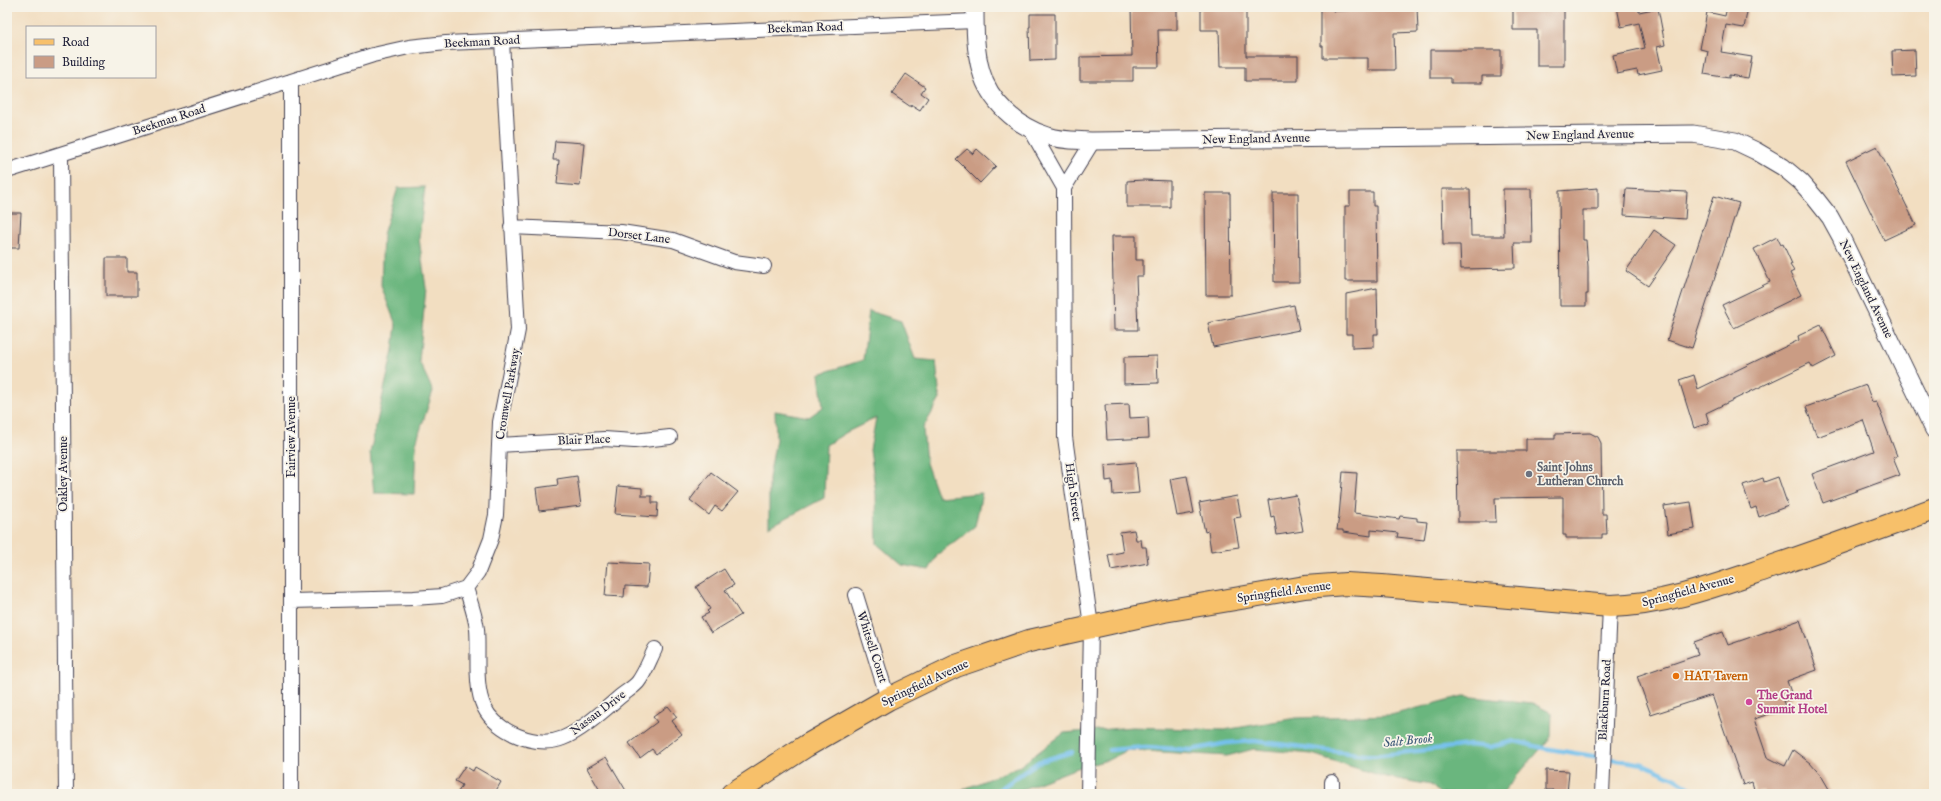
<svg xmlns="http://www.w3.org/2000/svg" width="1941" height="801" font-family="'IM FELL English',serif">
<rect width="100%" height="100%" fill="#f7f3e8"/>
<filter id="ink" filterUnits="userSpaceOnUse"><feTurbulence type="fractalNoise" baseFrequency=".025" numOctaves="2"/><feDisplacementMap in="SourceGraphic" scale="8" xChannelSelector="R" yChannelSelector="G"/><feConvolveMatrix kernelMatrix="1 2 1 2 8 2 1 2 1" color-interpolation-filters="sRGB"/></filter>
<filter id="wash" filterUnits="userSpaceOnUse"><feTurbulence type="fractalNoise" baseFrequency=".012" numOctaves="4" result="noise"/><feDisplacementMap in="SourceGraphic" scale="16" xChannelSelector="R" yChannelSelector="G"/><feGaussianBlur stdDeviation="0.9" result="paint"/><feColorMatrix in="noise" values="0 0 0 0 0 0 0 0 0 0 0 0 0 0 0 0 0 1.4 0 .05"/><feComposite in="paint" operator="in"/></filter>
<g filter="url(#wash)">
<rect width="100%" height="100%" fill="#f2dec1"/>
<path fill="#6ab67e" stroke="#466c5c" d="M 425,187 L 419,238 L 426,288 L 419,361 L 433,391 L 416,443 L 414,494 L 374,493 L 370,453 L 393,350 L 396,325 L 381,286 L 383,234 L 398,188 Z
M 869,311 L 901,321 L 915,359 L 936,361 L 940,399 L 923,428 L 926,463 L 938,497 L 982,493 L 975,526 L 938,554 L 929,570 L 902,565 L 877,544 L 876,494 L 870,450 L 876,418 L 847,432 L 826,445 L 824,498 L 769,527 L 769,478 L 776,439 L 775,411 L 809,417 L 823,407 L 819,374 L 863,360 Z
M 1463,696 L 1532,703 L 1552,713 L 1551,737 L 1503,792 L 1496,794 L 1440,794 L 1431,785 L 1381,776 L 1312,754 L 1254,749 L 1227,756 L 1128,750 L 1108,760 L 1074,769 L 1010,794 L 952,794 L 1020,766 L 1064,733 L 1132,727 L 1224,730 L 1296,718 L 1391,715 Z"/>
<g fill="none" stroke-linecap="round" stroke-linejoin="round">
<path stroke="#72bfec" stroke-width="4.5" d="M 1110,750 L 1146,747 L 1191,750 L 1227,743 L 1254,741 L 1373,756 L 1470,745 L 1490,747 L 1515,741 L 1543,748 L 1643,764 L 1676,779 L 1700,794
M 993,794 L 1038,762 L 1072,752"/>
</g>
<g id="blocks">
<path fill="#ca9c84" d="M 1131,7 L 1177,7 L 1177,30 L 1158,30 L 1159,67 L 1133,67 L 1133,81 L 1080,81 L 1080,57 L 1132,56 Z
M 1201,7 L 1246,7 L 1246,56 L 1298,56 L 1298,81 L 1245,81 L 1245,67 L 1220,67 L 1219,30 L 1201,30 Z
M 1321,7 L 1333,7 L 1333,11 L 1367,10 L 1367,8 L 1417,7 L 1418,32 L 1394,33 L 1395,70 L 1368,70 L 1368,58 L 1323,58 L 1323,46 L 1321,46 Z
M 1513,7 L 1564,7 L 1564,66 L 1537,66 L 1537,30 L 1513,30 Z
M 1617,7 L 1638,7 L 1639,12 L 1658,8 L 1665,45 L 1657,47 L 1662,70 L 1638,75 L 1637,70 L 1617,74 L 1613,55 L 1645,48 L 1639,23 L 1621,27 Z
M 1727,7 L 1748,7 L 1744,28 L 1726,25 L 1721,52 L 1752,57 L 1748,78 L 1729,75 L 1729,78 L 1704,74 L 1708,51 L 1700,49 L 1707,12 L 1725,16 Z
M 1030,14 L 1055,14 L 1055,60 L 1030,61 L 1029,27 L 1030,27 Z
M 1430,50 L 1501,50 L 1501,76 L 1482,76 L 1482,83 L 1451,83 L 1451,78 L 1430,78 Z
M 1915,50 L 1916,76 L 1893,77 L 1892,51 Z
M 906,74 L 925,87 L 921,93 L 928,98 L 920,110 L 912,105 L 911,107 L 892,94 Z
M 555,141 L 584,143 L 580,186 L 557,184 L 559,160 L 553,160 Z
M 1877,146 L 1916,225 L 1884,240 L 1846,161 Z
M 967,149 L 973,154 L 977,149 L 996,166 L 980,183 L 956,159 Z
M 1143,180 L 1170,181 L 1170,207 L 1127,207 L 1127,181 Z
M 1598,188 L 1598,210 L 1583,210 L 1583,240 L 1586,240 L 1588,267 L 1588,294 L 1586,294 L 1586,306 L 1560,306 L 1559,191 Z
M 1442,189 L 1470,189 L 1471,236 L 1504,236 L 1503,189 L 1531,189 L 1532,243 L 1514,243 L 1515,268 L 1461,269 L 1460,245 L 1443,245 Z
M 1626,189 L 1687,192 L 1685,219 L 1624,215 Z
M 1350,192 L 1373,192 L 1373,206 L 1376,206 L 1377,281 L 1345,281 L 1345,206 L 1350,206 Z
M 1205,193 L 1230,193 L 1231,295 L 1206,295 Z
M 1273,193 L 1298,193 L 1299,282 L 1274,282 Z
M 1714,196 L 1739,203 L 1692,348 L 1667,340 Z
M 7,213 L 21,213 L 19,248 L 7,248 Z
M 1654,230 L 1676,245 L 1648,286 L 1626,271 Z
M 1112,236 L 1136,236 L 1136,260 L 1143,260 L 1143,276 L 1136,276 L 1138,330 L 1114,330 Z
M 1777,237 L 1781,245 L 1783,244 L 1792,264 L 1790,265 L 1794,271 L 1790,273 L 1801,295 L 1734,328 L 1722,305 L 1770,282 L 1754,249 Z
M 106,258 L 127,258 L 127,272 L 137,272 L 137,296 L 106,296 Z
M 1377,288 L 1378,334 L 1374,334 L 1374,347 L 1352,348 L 1352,334 L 1346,334 L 1346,294 Z
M 1294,305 L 1299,330 L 1213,347 L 1208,323 Z
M 1821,325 L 1836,356 L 1813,368 L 1810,363 L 1706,413 L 1709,423 L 1694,428 L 1679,380 L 1694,375 L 1698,389 L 1799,340 L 1798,336 Z
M 1157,356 L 1158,383 L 1124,384 L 1124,357 Z
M 1866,385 L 1872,402 L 1876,401 L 1897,456 L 1893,458 L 1900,475 L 1823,503 L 1812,474 L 1874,451 L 1863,420 L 1817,437 L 1806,407 Z
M 1129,404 L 1130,418 L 1148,417 L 1149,438 L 1107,440 L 1105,405 Z
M 1590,433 L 1598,437 L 1601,443 L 1602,514 L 1606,514 L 1607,534 L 1602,534 L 1602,538 L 1566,538 L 1566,535 L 1563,535 L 1563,497 L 1495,498 L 1496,522 L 1458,522 L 1457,451 L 1526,451 L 1526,439 L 1555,439 L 1555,434 Z
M 1136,462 L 1139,493 L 1113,495 L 1112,480 L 1106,481 L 1105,465 Z
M 711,472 L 738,492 L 722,511 L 715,506 L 709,515 L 690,500 Z
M 1343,472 L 1357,473 L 1354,513 L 1399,519 L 1400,516 L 1417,518 L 1417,521 L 1427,522 L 1424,540 L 1397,537 L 1398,533 L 1371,530 L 1371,536 L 1343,532 L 1343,530 L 1337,530 L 1339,516 Z
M 577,476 L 581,506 L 539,511 L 536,488 L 558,485 L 557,479 Z
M 1187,476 L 1194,513 L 1177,516 L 1170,479 Z
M 1778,477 L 1788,506 L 1759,517 L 1756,507 L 1751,509 L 1743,485 L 1763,478 L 1764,482 Z
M 618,486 L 642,488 L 642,496 L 652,496 L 652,503 L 658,503 L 657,517 L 615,514 Z
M 1296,495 L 1303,531 L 1277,535 L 1274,516 L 1271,517 L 1268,500 Z
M 1237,496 L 1241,517 L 1234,518 L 1239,547 L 1211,551 L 1208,531 L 1205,532 L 1199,503 Z
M 1691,502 L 1695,529 L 1668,534 L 1664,506 Z
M 1134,530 L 1136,540 L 1141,540 L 1142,547 L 1146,547 L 1148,563 L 1111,570 L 1108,555 L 1123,552 L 1120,532 Z
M 608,562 L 649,564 L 647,587 L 625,586 L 624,597 L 605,596 Z
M 724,569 L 734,585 L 725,590 L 741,615 L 711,633 L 701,617 L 709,613 L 707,611 L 710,609 L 696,587 Z
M 1800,620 L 1817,670 L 1787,681 L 1793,698 L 1783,701 L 1785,706 L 1771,711 L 1772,713 L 1754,719 L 1767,757 L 1785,766 L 1793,750 L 1810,763 L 1822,777 L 1832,794 L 1764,794 L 1763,790 L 1755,793 L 1752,782 L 1743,785 L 1712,695 L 1651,715 L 1637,676 L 1698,655 L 1694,642 L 1708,637 L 1723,632 L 1728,645 Z
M 668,706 L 677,717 L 672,721 L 682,734 L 656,754 L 652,749 L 640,758 L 629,743 L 657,722 L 653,717 Z
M 606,757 L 628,794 L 602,794 L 587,768 Z
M 465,766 L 473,771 L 475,767 L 501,782 L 494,794 L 457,794 L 462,785 L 455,781 Z
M 1546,770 L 1569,771 L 1567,794 L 1553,794 L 1553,790 L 1546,790 Z"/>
</g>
</g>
<g filter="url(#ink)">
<use href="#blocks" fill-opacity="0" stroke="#413e4f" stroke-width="1"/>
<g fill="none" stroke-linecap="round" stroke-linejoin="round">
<defs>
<path id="minor" d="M 291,81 L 291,794
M 1031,130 L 1064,188
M 61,155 L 66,794
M 7,171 L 373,55 L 409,47 L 446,43 L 975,21
M 511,227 L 621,232 L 673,240 L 734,262 L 764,266
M 499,445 L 604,439 L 634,441 L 670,437
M 466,588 C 470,601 475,614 477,629 C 479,652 474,686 484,707 C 496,732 537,749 563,738 C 583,730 605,709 622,695 C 627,691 634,687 638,682 C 645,673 650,659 655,649
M 856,595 L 888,699
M 291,601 L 414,598 L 442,596 L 466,588 L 478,572 L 491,539 L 496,515 L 500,422 L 518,330 L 502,41
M 1088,794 L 1091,626 L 1065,437 L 1064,188 L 1093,141
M 1332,794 L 1332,782
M 1602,794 L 1610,606"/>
<path id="tertiary" d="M 975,7 C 975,28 975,50 981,71 C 989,101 1017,127 1048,136 C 1062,141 1078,140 1093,141 L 1693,134 L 1735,141 L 1756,151 L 1783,167 L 1801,182 L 1815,198 L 1830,217 L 1841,237 L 1934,430"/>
<path id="primary" d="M 732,794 L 806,746 L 888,699 L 956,666 L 1029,641 L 1164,611 L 1305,587 L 1346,584 L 1382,586 L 1610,606 C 1663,605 1715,586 1765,569 C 1822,550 1878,529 1934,509"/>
</defs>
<use href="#minor" stroke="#413e4f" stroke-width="16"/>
<use href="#tertiary" stroke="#413e4f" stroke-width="19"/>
<use href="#primary" stroke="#413e4f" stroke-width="24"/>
<use href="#minor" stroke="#fff" stroke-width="14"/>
<use href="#tertiary" stroke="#fff" stroke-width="17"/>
<use href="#primary" stroke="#f7c06b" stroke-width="22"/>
</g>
</g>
<circle fill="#6b7280" stroke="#f7f3e8" stroke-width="1.5" cx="1529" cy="474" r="4"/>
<circle fill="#e8710a" stroke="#f7f3e8" stroke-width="1.5" cx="1676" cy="676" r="4"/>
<circle fill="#d1479c" stroke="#f7f3e8" stroke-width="1.5" cx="1749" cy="702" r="4"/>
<g text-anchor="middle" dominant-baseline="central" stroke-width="3.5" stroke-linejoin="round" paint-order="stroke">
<g font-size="12" fill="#22223b" stroke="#f7f3e8">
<text transform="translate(805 28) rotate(-2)">Beekman Road</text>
<text transform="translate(482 42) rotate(-3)">Beekman Road</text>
<text transform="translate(169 120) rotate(-18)">Beekman Road</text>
<text transform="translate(1580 135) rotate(-1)">New England Avenue</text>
<text transform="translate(1256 139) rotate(-1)">New England Avenue</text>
<text transform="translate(639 236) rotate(7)">Dorset Lane</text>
<text transform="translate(1866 289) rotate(64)">New England Avenue</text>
<text transform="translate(508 394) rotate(-80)">Cromwell Parkway</text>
<text transform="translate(291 437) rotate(-90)">Fairview Avenue</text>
<text transform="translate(584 440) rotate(-2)">Blair Place</text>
<text transform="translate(63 474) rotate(-90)">Oakley Avenue</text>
<text transform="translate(1073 492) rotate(82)">High Street</text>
<text transform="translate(1688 591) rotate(-15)">Springfield Avenue</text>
<text transform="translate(1284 592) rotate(-8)">Springfield Avenue</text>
<text transform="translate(872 647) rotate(72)">Whitsell Court</text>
<text transform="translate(925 683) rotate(-25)">Springfield Avenue</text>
<text transform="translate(1605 700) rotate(-87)">Blackburn Road</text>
<text transform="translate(598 713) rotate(-37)">Nassau Drive</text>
</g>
<g font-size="12" font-weight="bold" fill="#5b616d" stroke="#f7f3e8" text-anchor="start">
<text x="1537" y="467">Saint Johns<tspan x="1537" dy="14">Lutheran Church</tspan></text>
</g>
<g font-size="12" font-weight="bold" fill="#c56008" stroke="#f7f3e8" text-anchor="start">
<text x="1684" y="676">HAT Tavern</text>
</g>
<g font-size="12" font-weight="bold" fill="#b23c85" stroke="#f7f3e8" text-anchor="start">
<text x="1757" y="695">The Grand<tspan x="1757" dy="14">Summit Hotel</tspan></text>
</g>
<g font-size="13" font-style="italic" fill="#3e5979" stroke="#f7f3e8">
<text transform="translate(1408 741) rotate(-6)">Salt Brook</text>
</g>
</g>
<rect width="1941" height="801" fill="none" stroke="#f7f3e8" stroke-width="24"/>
<rect x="26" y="26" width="130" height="52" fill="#f7f3e8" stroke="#a29fa3"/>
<rect x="34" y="39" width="20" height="6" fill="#f7c06b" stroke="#a29fa3"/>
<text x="62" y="46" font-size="12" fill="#22223b">Road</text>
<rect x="34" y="56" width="20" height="12" fill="#ca9c84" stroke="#a29fa3"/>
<text x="62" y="66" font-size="12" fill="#22223b">Building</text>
</svg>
